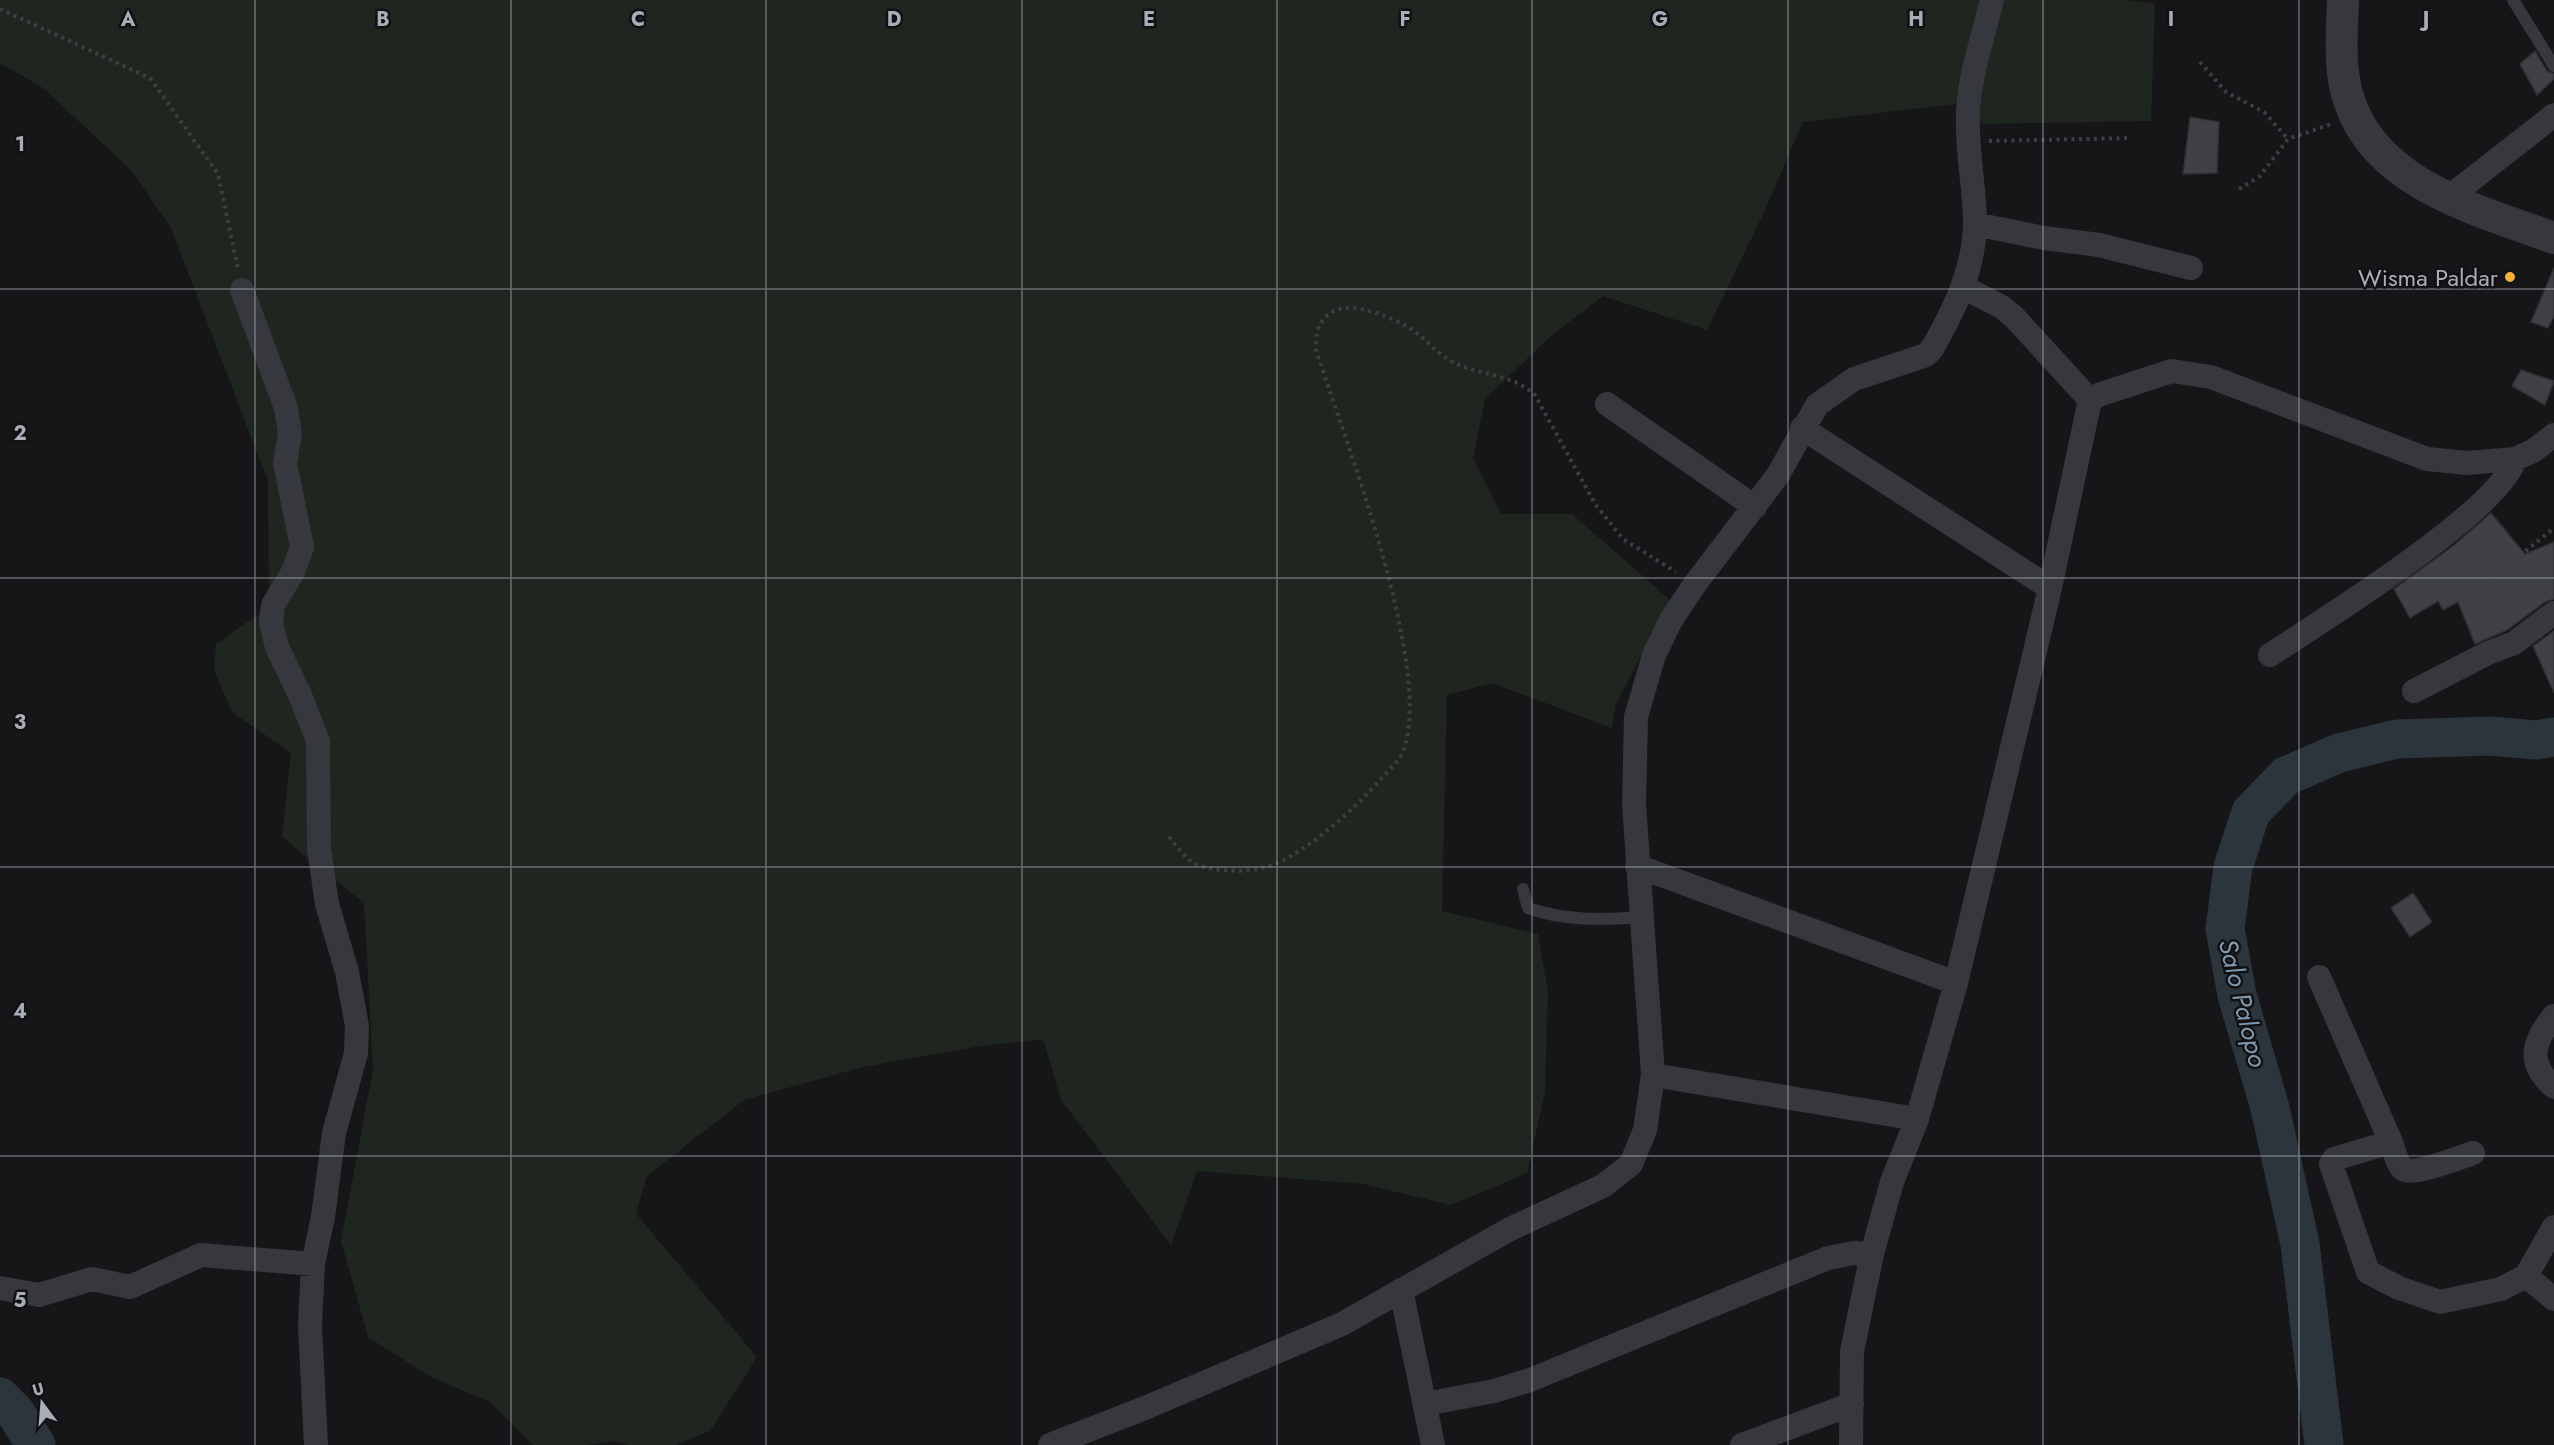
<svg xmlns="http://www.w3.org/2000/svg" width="2554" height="1445" font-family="Jost,sans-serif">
<rect width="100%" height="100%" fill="#161618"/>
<path fill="#1e261f" d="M 0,0 L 2125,0 L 2155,4 L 2151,121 L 1983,124 L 1956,104 L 1803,122 L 1764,212 L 1707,330 L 1603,296 L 1552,335 L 1485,399 L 1473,458 L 1501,514 L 1572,514 L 1670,600 L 1616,704 L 1612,728 L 1492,683 L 1447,695 L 1442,911 L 1538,934 L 1548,991 L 1545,1092 L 1527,1173 L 1451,1205 L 1363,1184 L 1197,1171 L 1171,1245 L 1061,1100 L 1043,1039 L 981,1046 L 863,1067 L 744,1100 L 647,1176 L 636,1214 L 757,1357 L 710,1431 L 676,1445 L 629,1445 L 614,1441 L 589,1445 L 533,1445 L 490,1402 L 431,1377 L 368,1337 L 341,1241 L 373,1069 L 364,903 L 282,837 L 291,753 L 232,712 L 214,669 L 216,644 L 269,607 L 268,481 L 171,228 L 131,170 L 43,88 L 0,63 Z"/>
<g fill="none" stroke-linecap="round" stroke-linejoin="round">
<path stroke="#2c353c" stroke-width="39" d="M 0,1397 L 15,1412 L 36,1445
M 2324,1445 L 2300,1244 L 2270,1108 L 2237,995 L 2225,929 L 2233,867 L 2251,812 L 2286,776 L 2339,753 L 2397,739 L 2491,736 L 2535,740 L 2554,737"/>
</g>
<path fill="#404145" stroke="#303034" stroke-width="1.5" d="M 2535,51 L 2547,71 L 2554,74 L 2554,79 L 2537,95 L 2520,64 Z
M 2190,117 L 2219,122 L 2217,173 L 2183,174 Z
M 2554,268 L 2554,316 L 2548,328 L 2531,322 Z
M 2521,370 L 2554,381 L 2545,405 L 2512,386 Z
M 2491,513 L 2525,554 L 2554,542 L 2554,599 L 2545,602 L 2507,630 L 2475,644 L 2458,602 L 2443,610 L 2438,601 L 2410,618 L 2394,589 L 2453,546 Z
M 2554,631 L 2554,693 L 2533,646 Z
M 2413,893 L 2432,922 L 2410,937 L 2391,908 Z"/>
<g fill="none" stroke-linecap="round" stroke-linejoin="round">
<path stroke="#3d3f44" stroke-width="4" stroke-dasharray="3 4.5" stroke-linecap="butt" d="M 0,9 L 150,78 L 218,174 L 238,269
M 2200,62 L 2226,92 L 2264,112 L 2288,139
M 1989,141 L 2131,138
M 2239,189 L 2260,176 L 2288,139 L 2331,124
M 2479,589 L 2554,528
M 1169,837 C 1177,846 1186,861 1198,865 C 1224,874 1262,873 1286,859 C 1322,838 1351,812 1379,781 C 1387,772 1397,764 1402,753 C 1437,676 1343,434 1316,350 C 1314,289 1372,307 1408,327 C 1425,337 1437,355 1455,363 C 1478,374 1509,375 1529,390 L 1535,395 L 1595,504 L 1623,539 L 1676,572"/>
<path stroke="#37383d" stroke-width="12" d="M 2513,0 L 2554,66
M 1523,889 L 1528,908 C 1564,921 1603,920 1640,917"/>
<path stroke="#37383d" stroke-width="24" d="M 2448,198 L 2554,115
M 1975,224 L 2044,238 L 2099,245 L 2191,268
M 1963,287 L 2002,307 L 2014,317 L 2090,400
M 242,290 L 286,408 L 290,434 L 285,463 L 302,547 L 293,572 L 273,605 L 271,623 L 277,647 L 300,695 L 318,741 L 319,849 L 327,904 L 347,972 L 357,1026 L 356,1053 L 334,1133 L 323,1217 L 313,1264 L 310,1325 L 316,1445
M 1607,404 L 1755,507
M 1802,428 L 2050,588
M 2270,655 C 2321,621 2500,511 2515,459
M 2414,691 L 2488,653 L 2514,643 L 2554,613
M 1637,866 L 1956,983
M 2319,977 L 2391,1142 L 2334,1159 L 2331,1164 L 2368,1272 L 2399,1288 L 2440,1302 L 2501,1289 L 2526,1276 L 2554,1299
M 2554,1016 C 2533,1041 2526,1063 2554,1087
M 1653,1075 L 1917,1119
M 2391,1142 C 2394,1150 2396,1162 2402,1168 C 2409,1178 2461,1157 2473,1153
M 2526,1276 L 2554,1227
M 0,1288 L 39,1295 L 92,1279 L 130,1287 L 201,1255 L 313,1264
M 1401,1290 L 1433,1445
M 1425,1404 L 1494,1391 L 1530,1380 L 1828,1258 L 1854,1253 L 1872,1254
M 1050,1445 L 1145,1408 L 1342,1324 L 1510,1229 L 1603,1186 L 1631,1164 L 1645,1130 L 1653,1075 L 1634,805 L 1636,717 L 1654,655 L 1671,620 L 1695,584 L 1778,475 L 1817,405 L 1854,379 L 1926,355 L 1932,349 C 1954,310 1974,270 1975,225 C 1975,187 1966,150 1968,111 C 1970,74 1983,37 1992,0
M 1742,1445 L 1852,1404
M 1851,1445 L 1852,1351 L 1872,1254 L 1892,1182 L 1917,1119 L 1956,983 L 2050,588 L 2090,400 L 2101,394 L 2172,371 L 2211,377 L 2427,459 L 2467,463 L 2515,459 L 2533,451 L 2554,435"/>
<path stroke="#37383d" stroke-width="32" d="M 2343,0 C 2342,24 2340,49 2343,73 C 2356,180 2470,207 2554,238"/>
</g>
<path fill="none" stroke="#a8adb8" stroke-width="1.5" stroke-opacity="0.55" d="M 255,0 L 255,1445M 511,0 L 511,1445M 766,0 L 766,1445M 1022,0 L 1022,1445M 1277,0 L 1277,1445M 1532,0 L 1532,1445M 1788,0 L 1788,1445M 2043,0 L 2043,1445M 2299,0 L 2299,1445M 0,289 L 2554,289M 0,578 L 2554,578M 0,867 L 2554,867M 0,1156 L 2554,1156"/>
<circle fill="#f2b134" stroke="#111113" stroke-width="2" cx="2510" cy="277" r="6"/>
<g text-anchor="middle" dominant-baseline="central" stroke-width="5" stroke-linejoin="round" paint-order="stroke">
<g font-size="24" fill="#a8adb8" stroke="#111113" text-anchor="end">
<text x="2498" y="277">Wisma Paldar</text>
</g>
<g font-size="26" font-style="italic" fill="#7f9bb3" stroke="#111113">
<text transform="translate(2243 1003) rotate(76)">Salo Palopo</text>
</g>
</g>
<g font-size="20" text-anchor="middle" font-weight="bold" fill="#a8adb8" stroke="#111113" stroke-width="5" stroke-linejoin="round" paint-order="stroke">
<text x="128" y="26">A</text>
<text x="383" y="26">B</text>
<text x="638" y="26">C</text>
<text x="894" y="26">D</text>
<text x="1149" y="26">E</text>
<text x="1405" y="26">F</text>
<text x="1660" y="26">G</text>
<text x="1916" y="26">H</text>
<text x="2171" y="26">I</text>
<text x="2426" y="26">J</text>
<text x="20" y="151">1</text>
<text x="20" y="440">2</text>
<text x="20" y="729">3</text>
<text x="20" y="1018">4</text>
<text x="20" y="1307">5</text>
</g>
<g transform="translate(42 1403) rotate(344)" stroke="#111113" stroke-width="4.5" paint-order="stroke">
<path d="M0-4.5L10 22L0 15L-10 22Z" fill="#a8adb8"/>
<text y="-9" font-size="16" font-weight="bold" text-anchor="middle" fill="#a8adb8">U</text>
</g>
</svg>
